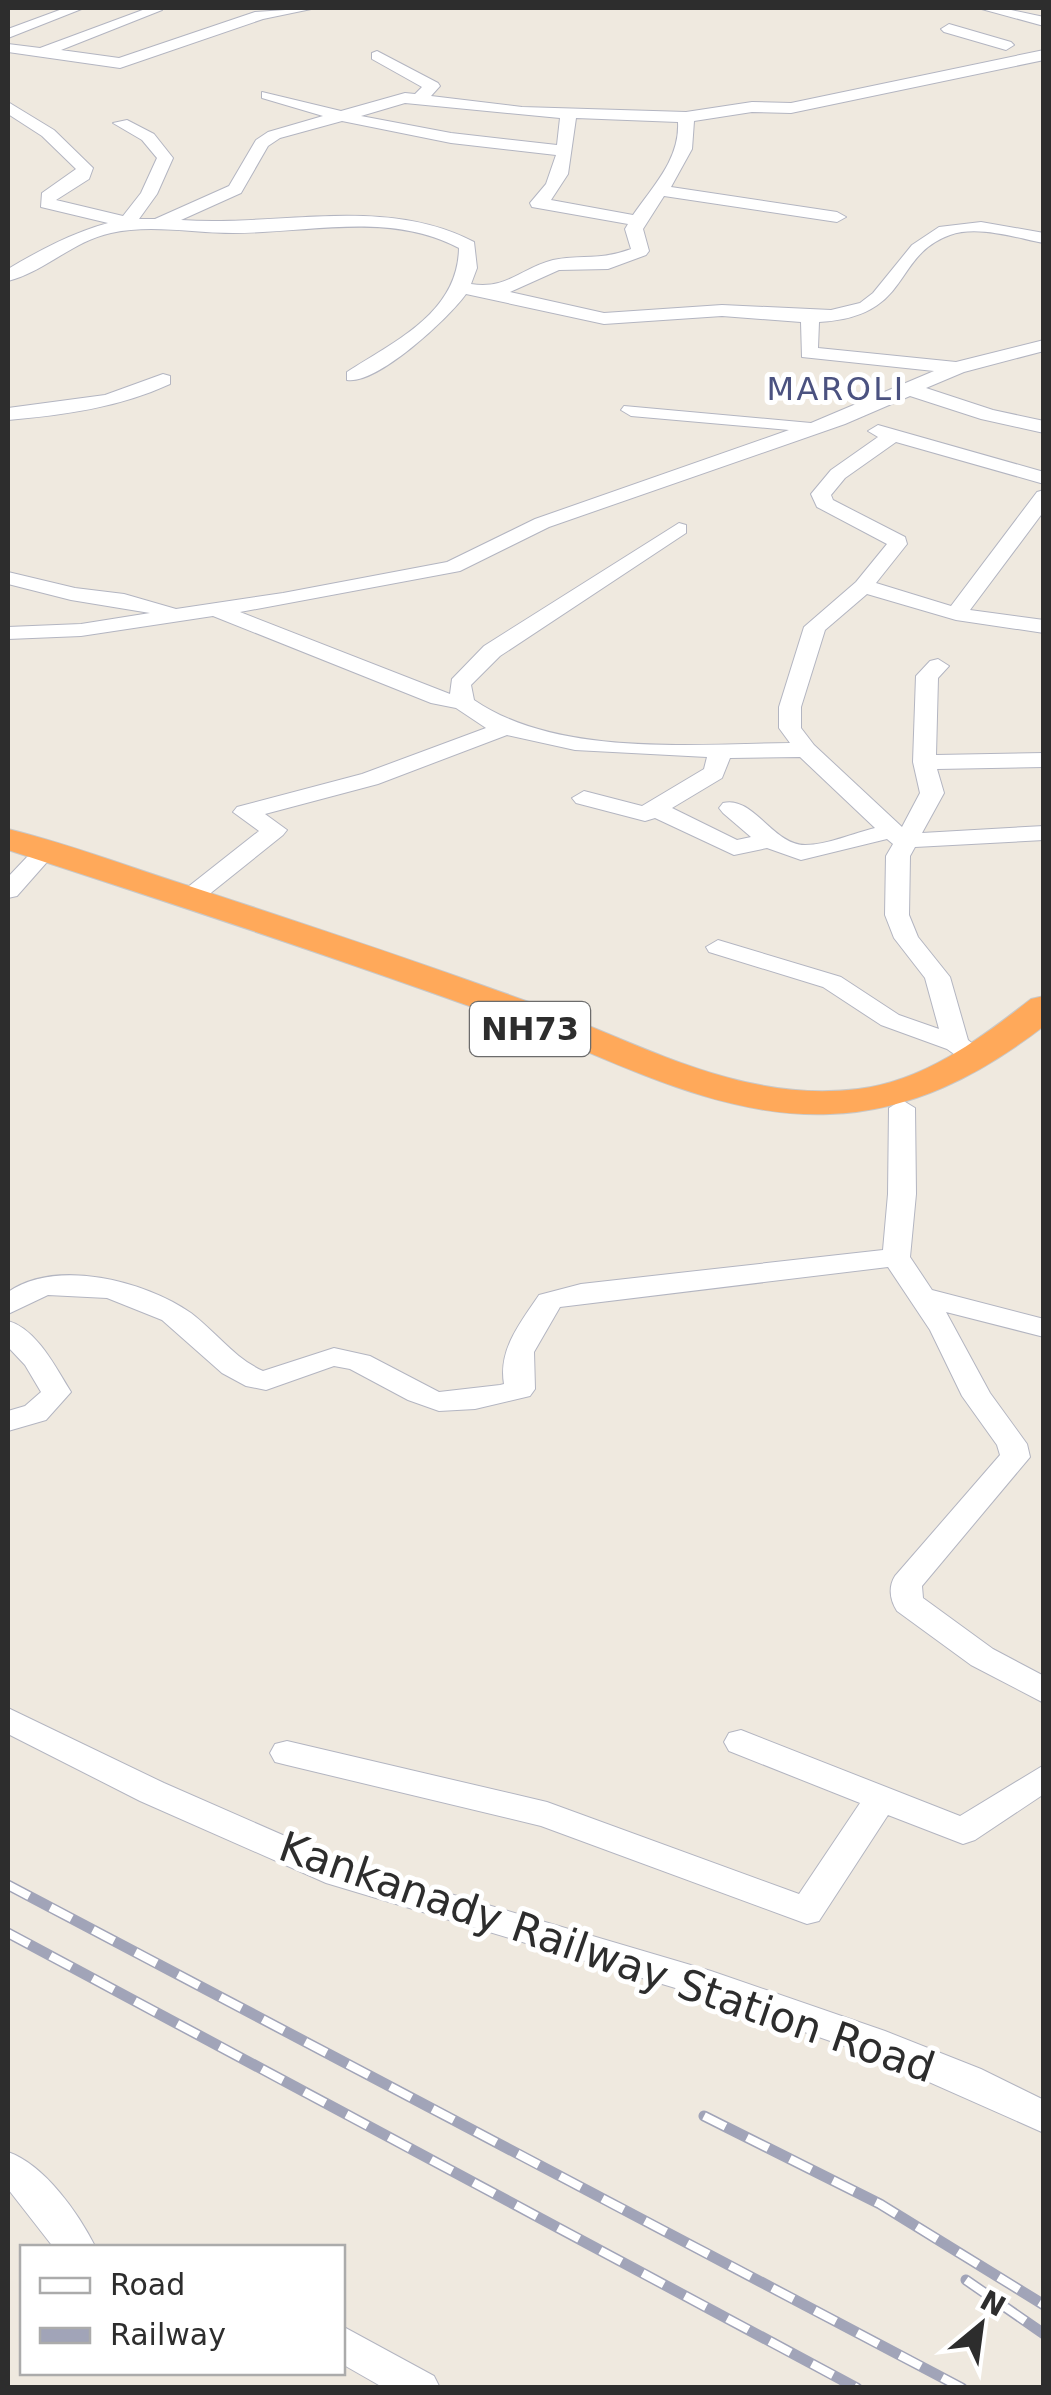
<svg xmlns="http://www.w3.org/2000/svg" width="1051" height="2395" font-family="'DejaVu Sans',sans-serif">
<rect width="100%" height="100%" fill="#efe9df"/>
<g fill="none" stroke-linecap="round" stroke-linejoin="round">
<defs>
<path id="minor" d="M 65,8 L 84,8 L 8,38 L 8,29 Z
M 148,8 L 162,10 L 61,50 L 119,58 L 255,12 L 316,8 L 263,19 L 120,68 L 8,52 L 8,44 L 40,48 Z
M 978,8 L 1002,8 L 1044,17 L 1044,26 Z
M 949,24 L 1011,42 L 1014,45 L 1006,50 L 944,32 L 941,29 Z
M 1044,50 L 1044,60 L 791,113 L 752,112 L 694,121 L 692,149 L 671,187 L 837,212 L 846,217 L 837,222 L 664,196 L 643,229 L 649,251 L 646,255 L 608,269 L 559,270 L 510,292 L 604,313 L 722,305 L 831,310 L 860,303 L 873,293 L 912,245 L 939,227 L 981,222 L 1044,233 L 1044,243 C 1016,238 978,225 950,235 C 891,256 913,317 819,322 L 818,348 L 956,362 L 1044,340 L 1044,351 L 964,372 L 926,388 L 993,410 L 1044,421 L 1044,433 L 981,419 L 910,396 L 845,424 L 549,527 L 460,571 L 240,612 L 450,694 L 452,679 L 484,646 L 679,523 L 686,525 L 686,533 L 500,656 L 471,685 L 474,700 C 557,757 692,744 790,743 L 779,728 L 779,707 L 804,627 L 856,582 L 887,544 L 817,507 L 811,494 L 831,470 L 878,437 L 868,431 L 878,425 L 1044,472 L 1044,484 L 896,442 L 845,478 L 831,495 L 833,500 L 905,537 L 907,544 L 876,583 L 951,606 L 1037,492 L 1044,490 L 1044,511 L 970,610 L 1044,620 L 1044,633 L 956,620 L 867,594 L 825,630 L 801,707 L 801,728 L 814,745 L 902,827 L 920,793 L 913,762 L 916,676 L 930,661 L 938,659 L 949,666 L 938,678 L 936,755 L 1044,753 L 1044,767 L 937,769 L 944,793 L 922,833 L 1044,826 L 1044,840 L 915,847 L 910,856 L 909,915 L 918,937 L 950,977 L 968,1040 L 990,1058 L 986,1064 L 968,1064 L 947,1049 L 881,1025 L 823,987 L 709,952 L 706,947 L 718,940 L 841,977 L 899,1015 L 939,1029 L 925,978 L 894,938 L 885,915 L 886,856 L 893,844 L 887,839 L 801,860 L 767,848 L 734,855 L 655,818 L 645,821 L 576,803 L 572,798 L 584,791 L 642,806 L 704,769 L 707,757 L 575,750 L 507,735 L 378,784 L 265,814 L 287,830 L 283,835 L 197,904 L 179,904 L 176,899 L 179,894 L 259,831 L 233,812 L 237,807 L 362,774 L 486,728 L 456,708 L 431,703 L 213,616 L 81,636 L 8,639 L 8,627 L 81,624 L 150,613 L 71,600 L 8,584 L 8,572 L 75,588 L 124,594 L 176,609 L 283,593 L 447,562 L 535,519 L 789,430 L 631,416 L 621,410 L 624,406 L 811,423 L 934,371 L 802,357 L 801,322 L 722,316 L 604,324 L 466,294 C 449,318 377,385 347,380 L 347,372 C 395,341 458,313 459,248 C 389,211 309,233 233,233 C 192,233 151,224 111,233 C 73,241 44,272 8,281 L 8,269 C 40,250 72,233 108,223 L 41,207 L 42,193 L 76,169 L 42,136 L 8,114 L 8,102 L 54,130 L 93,168 L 89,179 L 56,200 L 123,216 L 141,193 L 157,158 L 142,140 L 113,123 L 127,120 L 154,134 L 173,158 L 157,194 L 139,219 L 155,219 L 229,186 L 256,140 L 268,132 L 323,116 L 262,98 L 262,92 L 341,111 L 405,93 L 415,94 L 422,87 L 372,59 L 372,53 L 377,51 L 438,83 L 440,86 L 431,96 L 522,107 L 686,112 L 752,102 L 791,103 ZM 405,103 L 560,118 L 557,145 L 451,133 L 361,116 ZM 576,118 L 678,122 C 680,159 653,186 633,215 L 551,200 L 568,174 ZM 342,121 L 451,143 L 556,155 L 546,184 L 530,203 L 532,207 L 628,224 L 625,229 L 631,249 C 599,261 582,254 553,260 C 521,268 507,290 471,284 L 477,268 L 474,242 C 385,195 278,227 181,220 L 241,193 L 268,146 L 280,138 ZM 800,757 L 875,828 C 854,833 827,845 805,845 C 773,845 753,795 723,803 L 719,808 L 723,813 L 751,837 L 737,840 L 672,808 L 722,778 L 730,758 Z
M 163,374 L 170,376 L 170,384 C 118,408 63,415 8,420 L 8,408 L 105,395 Z
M 35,855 L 47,862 L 17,896 L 8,898 L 8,877 L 27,857 Z
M 902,1100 L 915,1108 L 916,1194 L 910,1257 L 932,1290 L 1044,1319 L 1044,1337 L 946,1312 L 990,1393 L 1027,1444 L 1030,1457 L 922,1586 L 923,1598 L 993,1649 L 1044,1676 L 1044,1703 L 971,1665 L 897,1611 C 890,1600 888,1587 895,1576 L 1000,1455 L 997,1445 L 962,1396 L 930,1330 L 888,1267 L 560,1307 L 534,1352 L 535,1389 L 530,1396 L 475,1409 L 439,1411 L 408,1400 L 350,1369 L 334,1366 L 266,1390 L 246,1386 L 222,1373 L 162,1320 L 107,1298 L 48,1295 L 8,1314 L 8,1292 C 57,1258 145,1281 191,1313 C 216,1332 234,1358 263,1371 L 334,1348 L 370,1356 L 439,1392 L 500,1385 L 504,1384 C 498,1349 521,1322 539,1295 L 581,1284 L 883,1250 L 888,1194 L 889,1108 Z
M 8,1321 C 37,1329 56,1368 71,1392 L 46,1420 L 8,1431 L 8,1411 L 25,1406 L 41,1392 L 25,1365 L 8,1347 Z
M 8,1708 L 164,1783 L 349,1864 L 711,1971 L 885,2031 L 981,2069 L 1044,2100 L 1044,2133 L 859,2051 L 692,1993 L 326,1883 L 140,1801 L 8,1734 Z
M 741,1730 L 960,1816 L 1044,1765 L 1044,1794 L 975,1840 L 963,1844 L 888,1815 L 819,1921 L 807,1924 L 541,1826 L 287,1765 L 275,1762 L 270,1753 L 275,1744 L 287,1741 L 547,1802 L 799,1894 L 860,1803 L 729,1751 L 724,1742 L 729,1733 Z
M 8,2152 C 45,2165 79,2214 96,2248 L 54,2248 L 8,2189 Z
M 342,2326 L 434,2376 L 440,2388 L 384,2388 L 342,2364 Z"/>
<path id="highway" d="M 8,829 C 69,844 129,867 189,886 C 301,923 414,960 526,1001 C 634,1040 739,1104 858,1089 C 924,1081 980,1039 1031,999 L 1044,996 L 1044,1026 C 980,1075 912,1111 830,1114 C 712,1119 605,1054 497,1016 C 335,957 171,903 8,850 Z"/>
</defs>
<use href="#minor" stroke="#b3b5c1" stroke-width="2"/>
<use href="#highway" stroke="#c8c8c8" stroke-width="2"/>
<use href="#minor" fill="#fff" fill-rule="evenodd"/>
<use href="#highway" fill="#ffa95a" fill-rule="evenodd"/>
<defs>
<path id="rail" d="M 8,1885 L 962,2388
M 8,1933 L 857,2388
M 704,2116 L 880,2204 L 1044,2305
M 966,2280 L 1044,2334"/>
</defs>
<use href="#rail" stroke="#a1a4b8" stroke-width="11"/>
<use href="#rail" stroke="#fff" stroke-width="8" stroke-dasharray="24" stroke-linecap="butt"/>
</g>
<g text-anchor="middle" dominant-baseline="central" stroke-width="10" stroke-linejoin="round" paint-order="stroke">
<g font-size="32" letter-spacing="2.5" fill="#4b5280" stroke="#fff">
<text x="836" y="389">MAROLI</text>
</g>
<rect fill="#fff" stroke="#6c6c6c" stroke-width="2.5" x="470" y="1002" width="120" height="54" rx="8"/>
<g font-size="32" font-weight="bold" fill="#2d2d2d">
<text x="530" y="1029">NH73</text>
</g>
<g font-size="42" fill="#2d2d2d" stroke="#fff">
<text transform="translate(607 1957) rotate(19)">Kankanady Railway Station Road</text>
</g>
</g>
<rect width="1051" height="2395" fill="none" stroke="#2d2d2d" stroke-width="20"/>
<rect x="20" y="2245" width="325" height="130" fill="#ffffff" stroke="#ababab" stroke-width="2.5"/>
<rect x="40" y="2278" width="50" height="15" fill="#ffffff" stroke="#ababab" stroke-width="2.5"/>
<text x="110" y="2295" font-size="30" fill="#2d2d2d">Road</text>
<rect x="40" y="2328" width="50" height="15" fill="#a1a4b8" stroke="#ababab" stroke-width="2.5"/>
<text x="110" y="2345" font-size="30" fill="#2d2d2d">Railway</text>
<g transform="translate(981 2325) rotate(29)" stroke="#ffffff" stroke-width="8" paint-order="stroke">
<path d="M0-8L18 38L0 25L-18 38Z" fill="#2d2d2d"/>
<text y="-15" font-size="28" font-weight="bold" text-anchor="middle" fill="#2d2d2d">N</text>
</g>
</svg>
